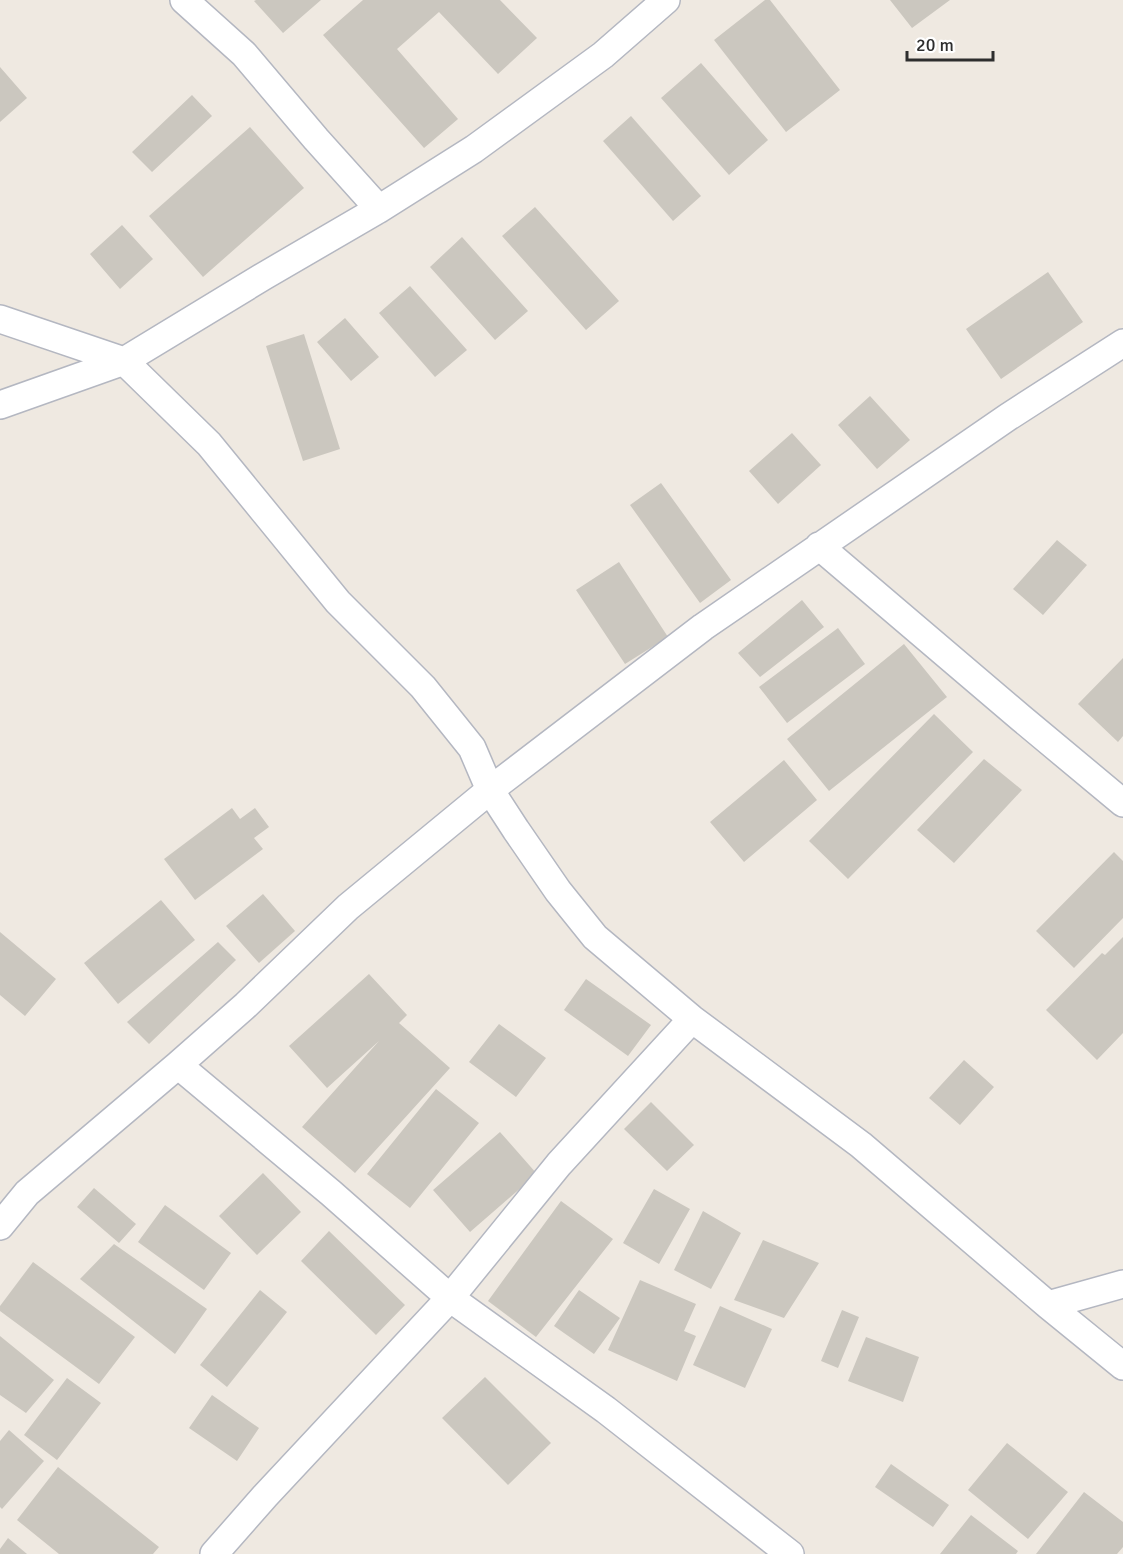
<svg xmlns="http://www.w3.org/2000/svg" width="1123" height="1554" font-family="Signika,sans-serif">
<rect width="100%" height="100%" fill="#efe9e1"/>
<path fill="#cbc7bf" d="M 256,0 L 321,0 L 283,33 L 254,1 Z
M 363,0 L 500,0 L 537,38 L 498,74 L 439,12 L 397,49 L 458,119 L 424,148 L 323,35 Z
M 765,0 L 770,0 L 840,90 L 786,132 L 714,40 Z
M 890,0 L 950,0 L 912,28 Z
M 701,63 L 768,140 L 729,175 L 661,98 Z
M 0,67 L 27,98 L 0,122 Z
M 192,95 L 212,116 L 152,172 L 132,152 Z
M 631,116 L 701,196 L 673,221 L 603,141 Z
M 250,127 L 304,188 L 203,277 L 149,216 Z
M 535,207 L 619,301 L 586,330 L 502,236 Z
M 122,225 L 153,259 L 120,289 L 90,254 Z
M 462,237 L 528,311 L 495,340 L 430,267 Z
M 1048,272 L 1083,322 L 1001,379 L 966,329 Z
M 410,286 L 467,350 L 435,377 L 379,313 Z
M 345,318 L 379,357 L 351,381 L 317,342 Z
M 304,334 L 340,449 L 303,461 L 266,346 Z
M 870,396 L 910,440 L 877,469 L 838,425 Z
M 792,433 L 821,465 L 778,504 L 749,471 Z
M 661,483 L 731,580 L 700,603 L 630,505 Z
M 1057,540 L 1087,565 L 1043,615 L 1013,589 Z
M 619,562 L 668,637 L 625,664 L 576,590 Z
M 802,600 L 824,627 L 760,677 L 738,653 Z
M 838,628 L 865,664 L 787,723 L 759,687 Z
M 904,644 L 947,697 L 829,791 L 787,739 Z
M 1123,658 L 1123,736 L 1118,742 L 1078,704 Z
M 934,714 L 973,752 L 848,879 L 809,841 Z
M 984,759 L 1022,790 L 954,863 L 917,830 Z
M 784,760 L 817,800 L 744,862 L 710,822 Z
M 232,808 L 240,819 L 255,808 L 269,827 L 254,838 L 263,849 L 195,900 L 164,859 Z
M 1114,852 L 1123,861 L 1123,918 L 1074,968 L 1036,931 Z
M 263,894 L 295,931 L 259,963 L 226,926 Z
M 161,900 L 195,940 L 118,1004 L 84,963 Z
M 0,932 L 56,979 L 25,1016 L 0,995 Z
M 1123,937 L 1123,1033 L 1097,1060 L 1046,1010 L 1102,953 L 1105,955 Z
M 218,942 L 236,960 L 149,1044 L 127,1022 Z
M 369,974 L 407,1015 L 399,1023 L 450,1068 L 355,1173 L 302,1127 L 379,1041 L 327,1088 L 289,1046 Z
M 586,979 L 651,1025 L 628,1056 L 564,1010 Z
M 499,1024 L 546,1058 L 516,1097 L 469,1062 Z
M 964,1060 L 994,1087 L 960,1125 L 929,1098 Z
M 436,1089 L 479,1123 L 410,1208 L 367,1174 Z
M 651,1102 L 694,1145 L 667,1171 L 624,1129 Z
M 500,1132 L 537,1174 L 470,1232 L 433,1190 Z
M 263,1173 L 301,1212 L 257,1255 L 219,1216 Z
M 94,1188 L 136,1224 L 119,1243 L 77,1207 Z
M 654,1189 L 690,1209 L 659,1264 L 623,1243 Z
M 561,1201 L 613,1239 L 536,1337 L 488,1301 Z
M 165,1205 L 231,1253 L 204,1290 L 138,1242 Z
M 703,1211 L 741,1233 L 711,1289 L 674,1270 Z
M 329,1231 L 405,1305 L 376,1335 L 301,1261 Z
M 763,1240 L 819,1263 L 784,1318 L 734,1300 Z
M 114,1244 L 207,1309 L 175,1354 L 80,1279 Z
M 33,1262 L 135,1337 L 99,1384 L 0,1311 L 0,1306 Z
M 640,1280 L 696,1304 L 684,1331 L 696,1336 L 677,1381 L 608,1350 Z
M 260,1290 L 287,1312 L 227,1387 L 200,1365 Z
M 579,1290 L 620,1318 L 594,1354 L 554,1326 Z
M 720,1306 L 772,1329 L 745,1388 L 693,1365 Z
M 842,1310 L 859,1317 L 838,1368 L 821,1361 Z
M 0,1336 L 54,1380 L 26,1413 L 0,1395 Z
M 866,1337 L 919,1357 L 903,1402 L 848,1381 Z
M 485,1377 L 551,1443 L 508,1485 L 442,1418 Z
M 67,1378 L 101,1403 L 57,1460 L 24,1435 Z
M 212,1395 L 259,1428 L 237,1461 L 189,1428 Z
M 9,1430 L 44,1461 L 2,1509 L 0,1507 L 0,1441 Z
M 1007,1443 L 1068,1492 L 1028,1539 L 968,1490 Z
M 891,1464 L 949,1505 L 933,1527 L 875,1487 Z
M 58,1467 L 159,1547 L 153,1554 L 59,1554 L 17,1520 Z
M 1084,1492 L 1123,1522 L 1123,1547 L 1117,1554 L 1036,1554 Z
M 971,1515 L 1018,1551 L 1016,1554 L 940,1554 Z
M 8,1538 L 27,1554 L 0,1554 L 0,1549 Z"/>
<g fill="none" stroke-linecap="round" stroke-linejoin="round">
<defs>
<path id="minor" d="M 184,0 L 244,54 L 316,139 L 379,209
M 0,319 L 124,361 L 209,444 L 338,602 L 423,687 L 472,748 L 490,790 L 516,830 L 558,891 L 595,937 L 692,1019 L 861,1145 L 1048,1305 L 1123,1366
M 0,405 L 124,361 L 264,276 L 379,209 L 474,149 L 603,55 L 666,0
M 819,546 L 1021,718 L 1123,803
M 178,1065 L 331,1193 L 450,1298 L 606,1410 L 790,1554
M 0,1226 L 27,1193 L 178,1065 L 246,1005 L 348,907 L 490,790 L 703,627 L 1008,417 L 1123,343
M 1048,1305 L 1123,1284
M 214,1554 L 265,1496 L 450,1298 L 559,1164 L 692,1019"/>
</defs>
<use href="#minor" stroke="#b4b7c1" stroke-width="30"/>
<use href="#minor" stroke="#fff" stroke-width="27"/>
</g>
<path d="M907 51v9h86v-9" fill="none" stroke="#2e2e2e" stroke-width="3"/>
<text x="916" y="51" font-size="18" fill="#2e2e2e" stroke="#ffffff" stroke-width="4.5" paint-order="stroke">20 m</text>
</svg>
